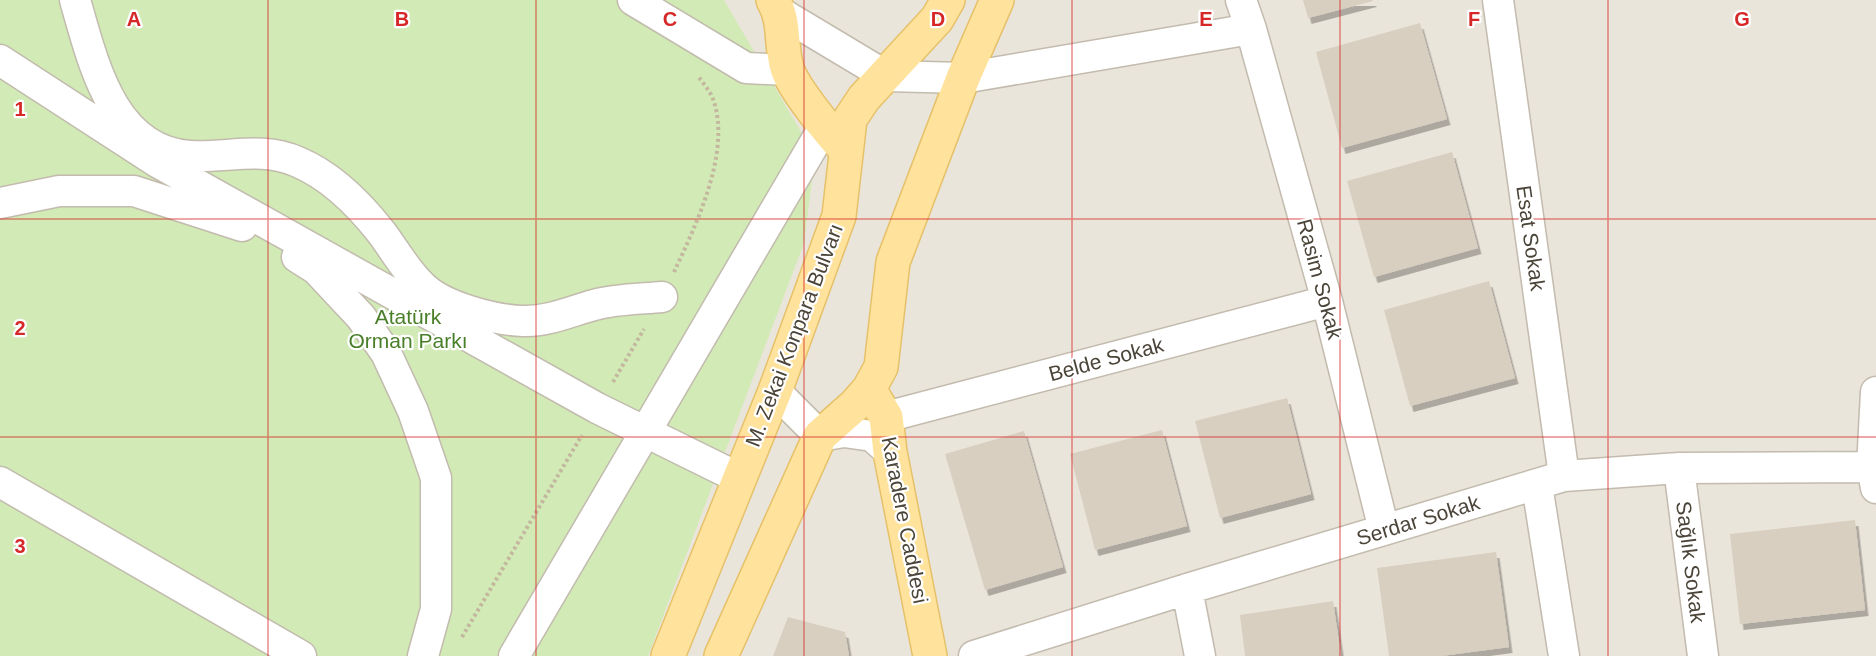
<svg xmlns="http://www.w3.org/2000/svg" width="1876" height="656" font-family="Arial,sans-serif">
<defs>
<filter id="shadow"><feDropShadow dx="3.5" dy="6" stdDeviation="0" flood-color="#0004"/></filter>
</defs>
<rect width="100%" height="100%" fill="#f6f3ec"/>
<path fill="#eae5da" d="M 0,0 L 1876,0 L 1876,656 L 0,656 Z"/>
<path fill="#d2eab5" d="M 0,0 L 724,0 L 815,156 L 804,243 L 648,656 L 0,656 Z"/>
<path fill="#d8cfc1" filter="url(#shadow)" d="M 1303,0 L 1373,0 L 1373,1 L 1308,18 Z
M 1420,23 L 1447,119 L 1342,148 L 1316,52 Z
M 1452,152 L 1478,248 L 1374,277 L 1347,181 Z
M 1489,281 L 1515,378 L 1410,406 L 1384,310 Z
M 1287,398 L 1311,494 L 1220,518 L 1195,421 Z
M 1162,430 L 1187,526 L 1095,550 L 1070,454 Z
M 1024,431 L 1063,567 L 985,590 L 945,454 Z
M 1855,520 L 1865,610 L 1740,624 L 1730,534 Z
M 1496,552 L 1509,647 L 1441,656 L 1389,656 L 1377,568 Z
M 1333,601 L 1341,656 L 1245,656 L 1240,615 Z
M 788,617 L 845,632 L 849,656 L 773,656 Z"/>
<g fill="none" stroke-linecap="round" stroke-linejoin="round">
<defs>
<path id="minor" d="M 75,0 C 93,62 112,151 190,156 C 228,158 262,146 298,162 C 331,176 359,204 381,232 C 394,249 406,271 422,286 C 443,307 494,320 523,321 C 548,322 571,311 594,305 C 615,299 640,299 662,297
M 633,0 L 746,68 L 787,70
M 1498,0 L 1564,476
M 781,13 L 886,76 L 963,78 L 1251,29 L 1241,0
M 1251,29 L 1327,301 L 1384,530
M 0,60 L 157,162 L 597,408 L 739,478
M 0,203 L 59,191 L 134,191 L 242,226
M 297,257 L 316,269 L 361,317 L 386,353 L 413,411 L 436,478 L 436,609 L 423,656
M 775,391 L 820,436 L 844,432 L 872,436 L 890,452
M 1876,392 L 1872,467 L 1876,488
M 886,417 L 1327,301
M 1679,468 L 1703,656
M 0,482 L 301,656
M 1537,485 L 1564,656
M 1187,589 L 1200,656
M 514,656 L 824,127
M 974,656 L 1187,589 L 1564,476 L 1679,468 L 1876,467"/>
<path id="major" d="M 773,0 C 786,22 780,45 787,68 C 793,88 830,133 845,149
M 869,389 L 886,417 L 890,452 L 930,656
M 668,656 L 775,391 L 839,216 L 850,119 L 864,98 L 937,19 L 948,0
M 721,656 L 820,436 L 855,405 L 869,389 L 881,367 L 893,262 L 963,78 L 997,0"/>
</defs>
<use href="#minor" stroke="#c2bbae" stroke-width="33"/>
<use href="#major" stroke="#e6c16a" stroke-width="36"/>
<path stroke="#c4b79f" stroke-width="4" stroke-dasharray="3 3" stroke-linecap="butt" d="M 674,272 C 696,225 732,151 713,99 C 710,91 703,83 698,76
M 613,382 L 644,329
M 462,637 L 582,435"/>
<use href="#minor" stroke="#fff" stroke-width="30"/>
<use href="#major" stroke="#ffe39c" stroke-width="33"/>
</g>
<path fill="none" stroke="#d62828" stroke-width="1.5" stroke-opacity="0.55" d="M 268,0 L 268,656M 536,0 L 536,656M 804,0 L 804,656M 1072,0 L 1072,656M 1340,0 L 1340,656M 1608,0 L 1608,656M 0,219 L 1876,219M 0,437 L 1876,437"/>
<g text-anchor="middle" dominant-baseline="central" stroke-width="4.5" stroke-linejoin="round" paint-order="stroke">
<g font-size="21" fill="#4b4439" stroke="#fff">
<text transform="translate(1531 238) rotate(82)">Esat Sokak</text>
<text transform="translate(1320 279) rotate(75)">Rasim Sokak</text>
<text transform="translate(794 335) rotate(-69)">M. Zekai Konpara Bulvarı</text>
<text transform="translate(1106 359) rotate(-15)">Belde Sokak</text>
<text transform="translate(905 520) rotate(79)">Karadere Caddesi</text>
<text transform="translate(1418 520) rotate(-17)">Serdar Sokak</text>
<text transform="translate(1691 562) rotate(83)">Sağlık Sokak</text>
</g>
<g font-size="21" fill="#4a7f2a" stroke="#fff">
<text x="408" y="316">Atatürk<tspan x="408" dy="24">Orman Parkı</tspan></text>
</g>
</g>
<g font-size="20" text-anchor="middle" font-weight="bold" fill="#d62828" stroke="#fff" stroke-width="4.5" stroke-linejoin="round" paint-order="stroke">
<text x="134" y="26">A</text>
<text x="402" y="26">B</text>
<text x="670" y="26">C</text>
<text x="938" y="26">D</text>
<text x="1206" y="26">E</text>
<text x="1474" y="26">F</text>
<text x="1742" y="26">G</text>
<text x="20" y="116">1</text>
<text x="20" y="335">2</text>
<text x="20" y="553">3</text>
</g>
</svg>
